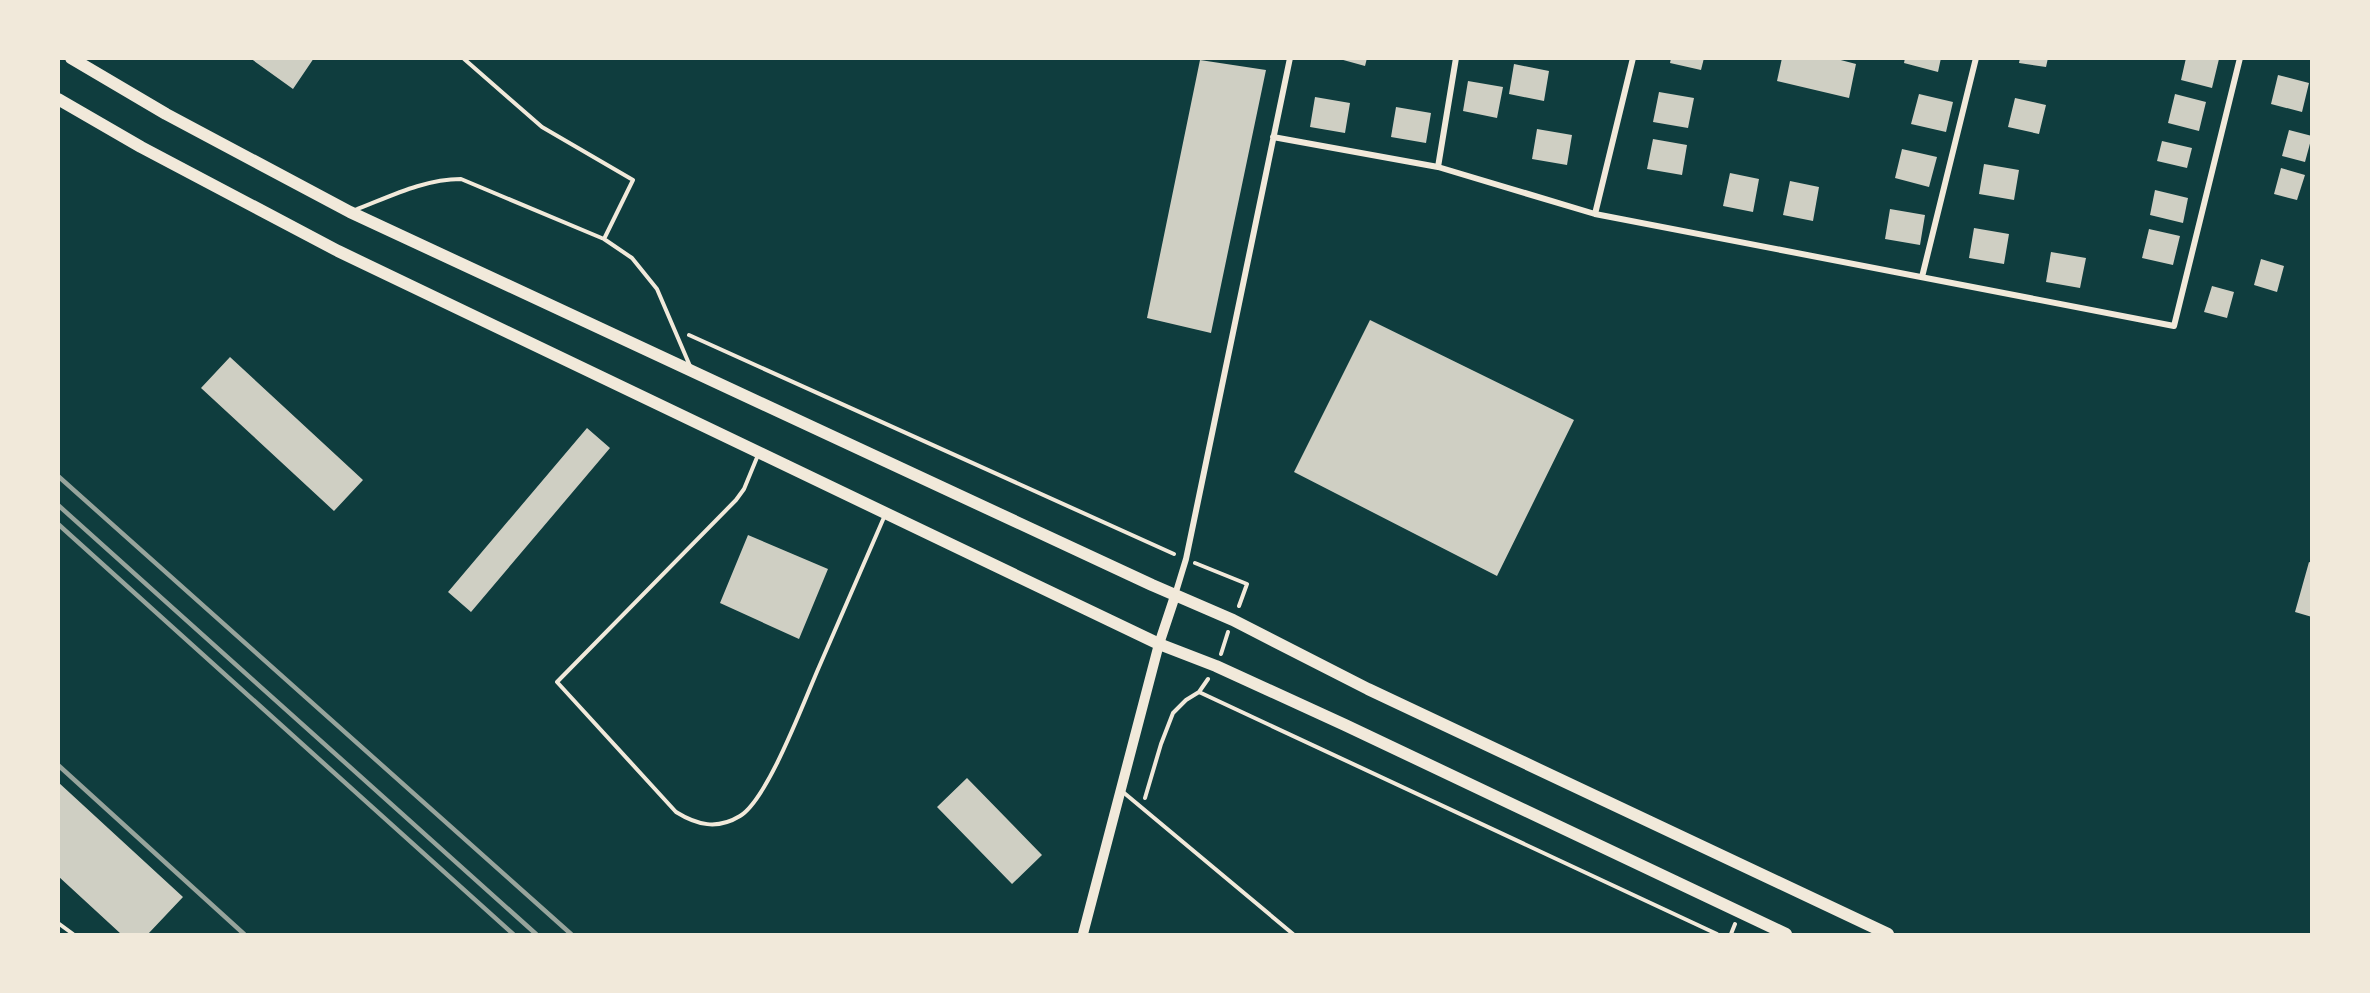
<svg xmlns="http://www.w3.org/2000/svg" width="2370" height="993" font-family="Raleway,sans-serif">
<rect width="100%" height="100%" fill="#0f3d3e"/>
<path fill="#cfcfc3" d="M 250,58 L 314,58 L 293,89 Z
M 1336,58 L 1367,58 L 1365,66 Z
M 1671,58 L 1704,58 L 1701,70 L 1670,63 Z
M 1782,58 L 1833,58 L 1856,64 L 1849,98 L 1777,81 Z
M 1905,58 L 1941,58 L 1938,72 L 1904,63 Z
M 2020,58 L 2048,58 L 2046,67 L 2019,63 Z
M 2186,58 L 2219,59 L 2212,88 L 2181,80 Z
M 1200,60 L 1266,70 L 1211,333 L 1147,318 Z
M 1514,64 L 1549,71 L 1544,101 L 1509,94 Z
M 2278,75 L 2309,83 L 2302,112 L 2271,104 Z
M 1468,81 L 1503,87 L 1497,118 L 1463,111 Z
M 1659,92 L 1694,98 L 1688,128 L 1653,122 Z
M 1919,94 L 1953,102 L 1946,132 L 1911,124 Z
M 2175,94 L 2206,102 L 2199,131 L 2168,123 Z
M 1315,97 L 1350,103 L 1345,133 L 1310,127 Z
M 2015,98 L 2046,105 L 2039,134 L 2008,127 Z
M 1396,107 L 1431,113 L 1426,143 L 1391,137 Z
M 1537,129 L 1572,135 L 1567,165 L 1532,159 Z
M 2289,130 L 2312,136 L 2305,162 L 2282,156 Z
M 1653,139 L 1687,145 L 1682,175 L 1647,169 Z
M 2162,141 L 2192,148 L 2187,168 L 2157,161 Z
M 1902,149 L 1937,157 L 1929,187 L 1895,178 Z
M 1984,164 L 2019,170 L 2014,200 L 1979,194 Z
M 2281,168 L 2305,175 L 2297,200 L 2274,194 Z
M 1730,173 L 1759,179 L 1753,212 L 1723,206 Z
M 1790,181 L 1819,187 L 1813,221 L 1783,215 Z
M 2155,190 L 2188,198 L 2183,223 L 2150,215 Z
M 1890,209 L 1925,215 L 1920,245 L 1885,239 Z
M 1974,228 L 2009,234 L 2004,264 L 1969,258 Z
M 2149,229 L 2180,236 L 2173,265 L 2142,258 Z
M 2051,252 L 2086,258 L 2080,288 L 2046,282 Z
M 2261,259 L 2284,266 L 2277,292 L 2254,285 Z
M 2212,286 L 2234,292 L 2227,318 L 2204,312 Z
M 1370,320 L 1574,420 L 1497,576 L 1294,472 Z
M 230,357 L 363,480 L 334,511 L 201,388 Z
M 587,428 L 610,448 L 471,612 L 448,592 Z
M 748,535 L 828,569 L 799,639 L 720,603 Z
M 2309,562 L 2312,563 L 2312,617 L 2295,612 Z
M 967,778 L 1042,855 L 1012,884 L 937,807 Z
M 58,782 L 183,897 L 148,934 L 121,934 L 58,876 Z"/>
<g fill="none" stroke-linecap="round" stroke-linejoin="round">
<path stroke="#f1e9da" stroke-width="4" d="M 689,335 L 1174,554
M 1195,563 L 1247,584 L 1239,606
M 1221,654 L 1228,632
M 1199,692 L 1717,934
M 1145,798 L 1161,744 L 1173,713 L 1186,700 L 1199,692 L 1208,679
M 1731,934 L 1735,924"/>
<path stroke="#f1e9da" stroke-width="4" d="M 463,58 L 542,127 L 633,180 L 604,239
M 355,210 C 389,197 424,179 461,179 L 604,239 L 632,258 L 657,289 L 690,366
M 758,455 L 744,489 L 736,500 L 557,682 L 676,812 C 697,825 717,830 740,816 C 768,799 804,701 819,667 C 841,617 863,566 885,515
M 1123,792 L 1293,934
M 58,923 L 73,934"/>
<path stroke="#f1e9da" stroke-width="6" d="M 1273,137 L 1438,167 L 1595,214 L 2174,326 L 2240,58
M 1438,167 L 1456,58
M 1595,214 L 1633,58
M 1922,277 L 1976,58
M 1175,595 L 1186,559 L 1290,58"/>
<path stroke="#f1e9da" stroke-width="10" d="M 1083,934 L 1159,644 L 1175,596"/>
<path stroke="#f1e9da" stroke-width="12" d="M 71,58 L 166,114 L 350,212 L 1152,585 L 1233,620 L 1368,689 L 1888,934
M 58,99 L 141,147 L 338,251 L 1159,644 L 1216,666 L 1345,725 L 1786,934"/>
<path stroke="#97a49c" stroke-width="4.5" d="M 58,476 L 571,934
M 58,505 L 536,934
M 58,524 L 513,934
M 58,765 L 244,934"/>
</g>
<rect width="2370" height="993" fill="none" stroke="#f1e9da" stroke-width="120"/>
</svg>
